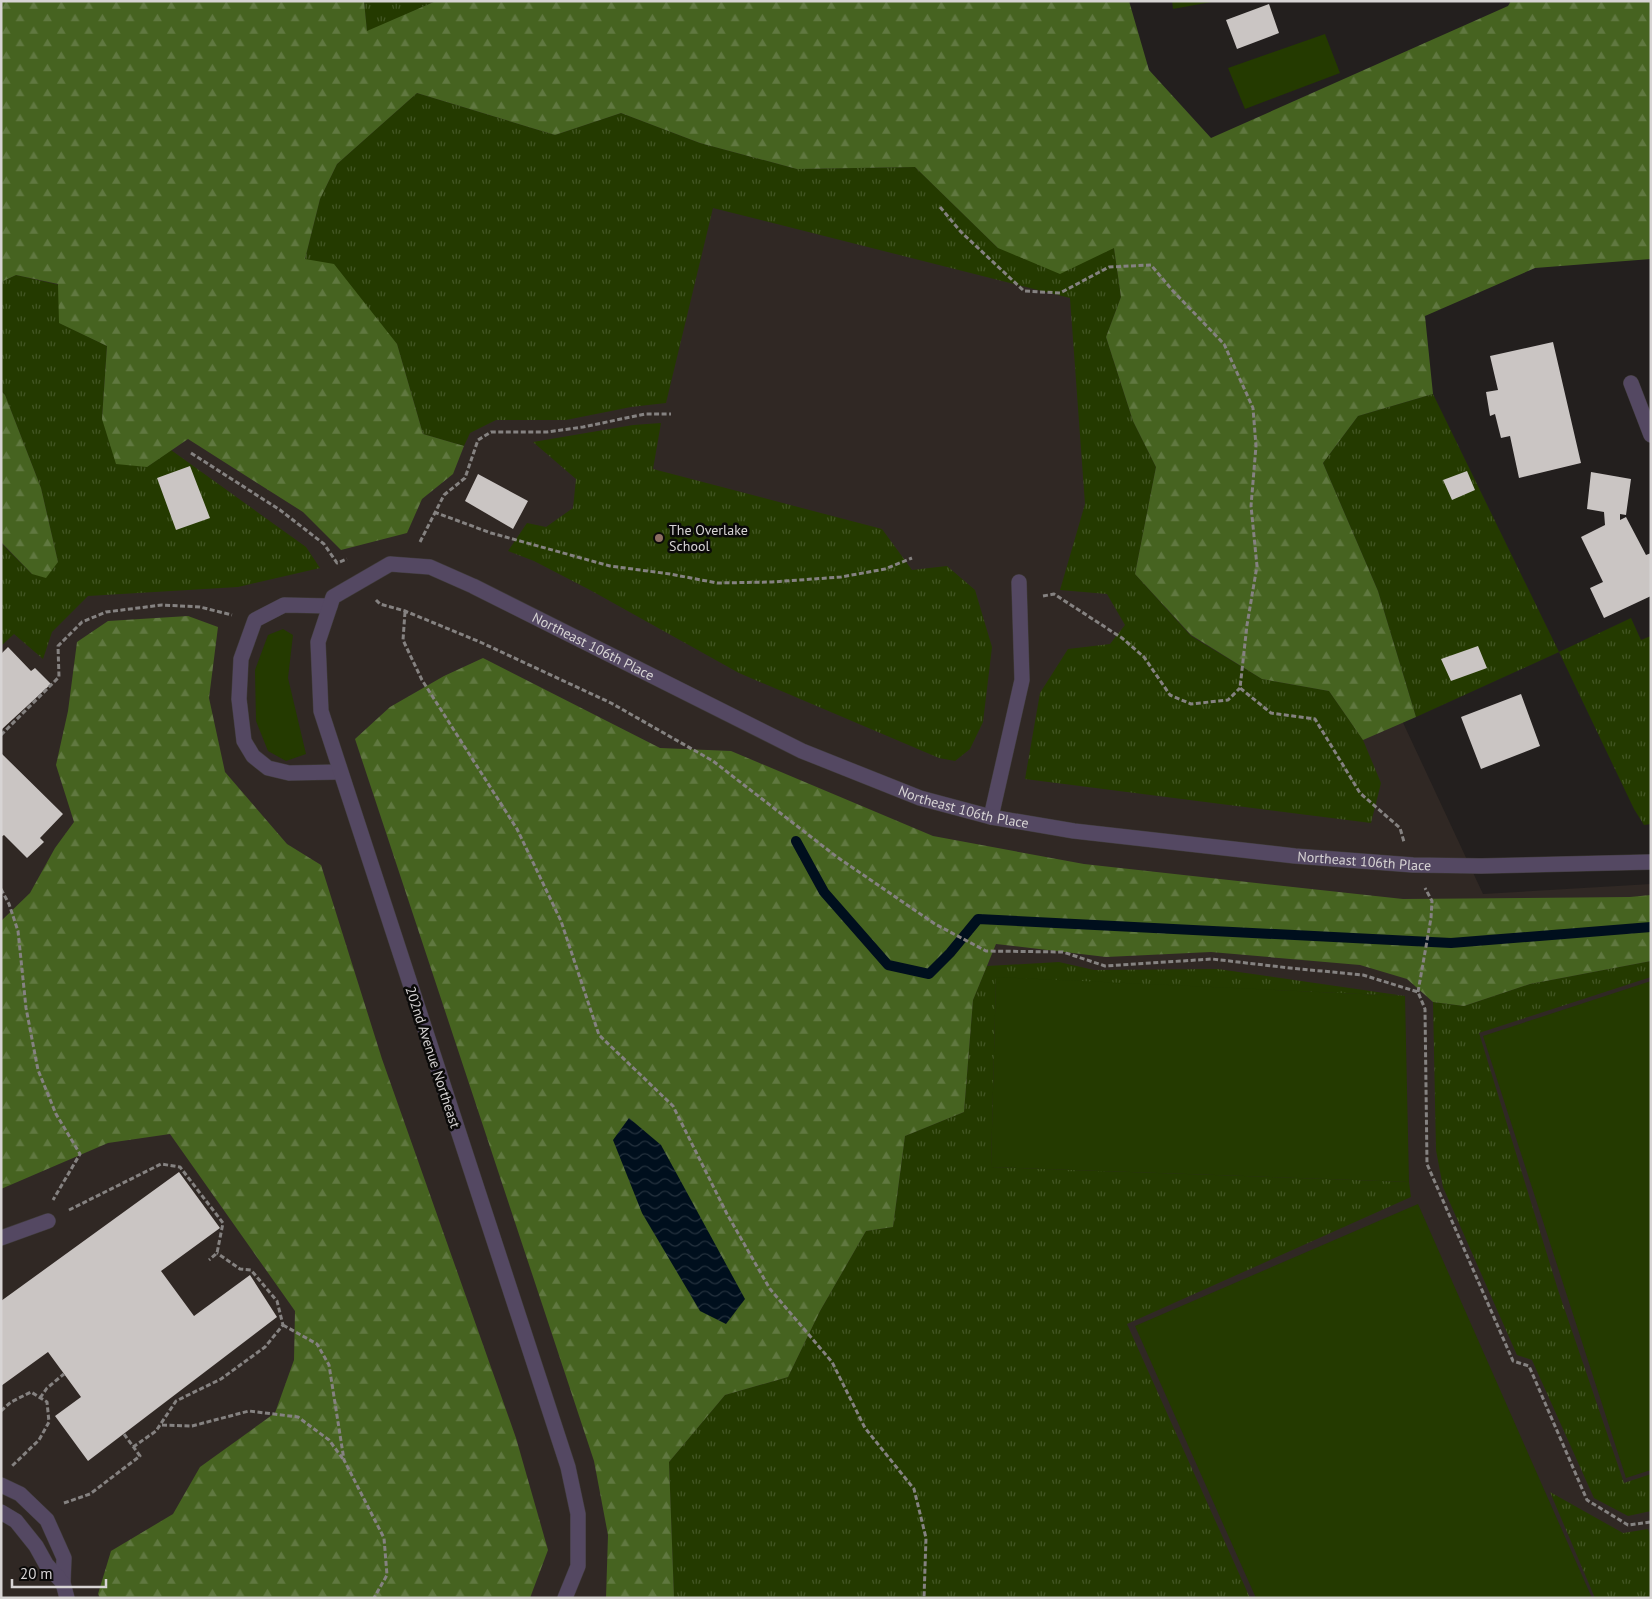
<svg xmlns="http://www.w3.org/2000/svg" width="1652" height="1599" font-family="'PT Sans',sans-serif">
<defs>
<pattern id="grass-tufts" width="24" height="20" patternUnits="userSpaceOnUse" patternTransform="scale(1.25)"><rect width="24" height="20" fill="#243a00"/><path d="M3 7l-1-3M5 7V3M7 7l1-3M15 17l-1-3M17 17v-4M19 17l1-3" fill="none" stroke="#435624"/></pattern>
<pattern id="forest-firs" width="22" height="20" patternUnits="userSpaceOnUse" patternTransform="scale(1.25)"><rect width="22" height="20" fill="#466320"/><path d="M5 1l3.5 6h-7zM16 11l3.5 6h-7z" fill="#607840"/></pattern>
<pattern id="water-waves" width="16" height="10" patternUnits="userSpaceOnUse" patternTransform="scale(1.25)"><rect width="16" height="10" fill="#000f1d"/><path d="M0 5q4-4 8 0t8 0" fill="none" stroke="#24313d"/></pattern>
</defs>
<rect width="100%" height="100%" fill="#231f1e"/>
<path fill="#302824" d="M 436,1 L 1066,1 L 1483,894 L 1651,884 L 1651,1598 L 1,1598 L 1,192 Z"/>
<path fill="url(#grass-tufts)" d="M 364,1 L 436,1 L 367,32 Z
M 417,93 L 555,135 L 621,113 L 700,143 L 797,169 L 915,167 L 998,248 L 1114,247 L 1121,297 L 1106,337 L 1133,421 L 1156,467 L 1135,574 L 1191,636 L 1262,679 L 1329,691 L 1363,740 L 1381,783 L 1371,823 L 1025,779 L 1040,693 L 1068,649 L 1110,644 L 1125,625 L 1107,594 L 1060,590 L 1085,504 L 1070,298 L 713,208 L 666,403 L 631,407 L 566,420 L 496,420 L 470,433 L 464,446 L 423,434 L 397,344 L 305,259 L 320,199 L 337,164 Z
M 16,275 L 59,285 L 60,323 L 107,346 L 102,419 L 147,467 L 171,450 L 306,547 L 320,568 L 238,587 L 88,596 L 52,632 L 43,659 L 14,634 L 1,646 L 1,543 L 32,574 L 58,562 L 41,488 L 5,395 L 1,391 L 1,282 Z
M 1433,394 L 1559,652 L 1631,618 L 1641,640 L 1651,636 L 1651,824 L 1644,825 L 1634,809 L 1559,652 L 1416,717 L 1378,591 L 1323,463 L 1358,416 Z
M 661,423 L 653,469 L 882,529 L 912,570 L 947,566 L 975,590 L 992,647 L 983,722 L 970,749 L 955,761 L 939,758 L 739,673 L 590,590 L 534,561 L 508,551 L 527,523 L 546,527 L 573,508 L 576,479 L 533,442 L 633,425 Z
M 1651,961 L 1651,977 L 1479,1033 L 1558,1290 L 1624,1483 L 1651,1474 L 1651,1511 L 1628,1516 L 1594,1498 L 1532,1360 L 1517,1355 L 1443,1187 L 1436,1150 L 1433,1002 L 1464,1006 L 1530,984 Z
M 1059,962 L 1094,970 L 1218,969 L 1405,996 L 996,978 L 991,1167 L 1409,1182 L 1411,1197 L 1127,1324 L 1250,1598 L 674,1598 L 669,1462 L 725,1395 L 788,1377 L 820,1311 L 866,1231 L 893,1227 L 905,1136 L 964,1112 L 973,1000 L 987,966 Z
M 1550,1492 L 1623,1533 L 1648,1529 L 1651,1538 L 1651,1598 L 1595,1598 Z"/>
<path fill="url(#forest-firs)" d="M 1,1 L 364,1 L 367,31 L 436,1 L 1129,1 L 1149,70 L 1211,138 L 1508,6 L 1511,1 L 1651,1 L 1651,259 L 1535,268 L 1425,316 L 1433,394 L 1358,416 L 1323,463 L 1378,591 L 1416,717 L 1363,740 L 1329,691 L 1262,679 L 1191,635 L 1135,574 L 1156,467 L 1133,421 L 1106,337 L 1121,297 L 1114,248 L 1060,274 L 998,248 L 915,167 L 797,169 L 700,143 L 621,113 L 555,135 L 417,93 L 337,164 L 320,199 L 305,259 L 334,264 L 397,344 L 423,434 L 464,446 L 453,474 L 422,499 L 407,533 L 341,550 L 303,512 L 188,439 L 147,467 L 116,464 L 102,419 L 107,346 L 59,323 L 58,284 L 16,275 L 1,282 Z
M 1,391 L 5,395 L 41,488 L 58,562 L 46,578 L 32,574 L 1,542 Z
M 188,616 L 218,627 L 209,698 L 225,772 L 287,844 L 321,865 L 382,1059 L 516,1438 L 548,1550 L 530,1598 L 100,1598 L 98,1594 L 111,1551 L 173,1514 L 200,1467 L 275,1413 L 294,1360 L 295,1311 L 170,1134 L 108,1143 L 1,1189 L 1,921 L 30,893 L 55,848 L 74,822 L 56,765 L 68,711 L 77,642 L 108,621 Z
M 483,658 L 660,748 L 731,751 L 933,836 L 1084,864 L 1403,899 L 1630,897 L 1651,895 L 1651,961 L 1530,984 L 1464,1006 L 1433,1002 L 1407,979 L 1360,965 L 1211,952 L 1106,957 L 996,944 L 973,1000 L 964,1112 L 905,1136 L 893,1227 L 866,1231 L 820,1311 L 788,1377 L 725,1395 L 669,1462 L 674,1598 L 606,1598 L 608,1535 L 594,1461 L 355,739 L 390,707 L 444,676 Z"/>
<path fill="#243a00" d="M 1172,1 L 1217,1 L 1173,9 Z
M 1325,34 L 1340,73 L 1245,109 L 1228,68 Z
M 283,629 L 293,635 L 288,678 L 306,754 L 286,761 L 268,751 L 256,721 L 255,670 L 268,635 Z
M 996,977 L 1405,996 L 1409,1182 L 991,1167 Z
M 1651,981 L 1651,1470 L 1626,1478 L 1483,1036 Z
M 1418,1204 L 1592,1598 L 1256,1598 L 1135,1326 Z"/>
<path fill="url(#water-waves)" d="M 629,1118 L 661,1145 L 745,1299 L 726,1324 L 700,1311 L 642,1213 L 613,1140 Z"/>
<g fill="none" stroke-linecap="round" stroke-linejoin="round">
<path stroke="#000f1d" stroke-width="10" d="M 796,841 L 824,892 L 888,965 L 929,974 L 950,953 L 978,919 L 1451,943 L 1651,927"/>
</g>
<path fill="#cac5c3" d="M 1269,4 L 1279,33 L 1237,49 L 1226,20 Z
M 1553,342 L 1581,463 L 1519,478 L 1510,436 L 1501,438 L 1495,414 L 1490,416 L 1486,392 L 1498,390 L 1490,356 Z
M 190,466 L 210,518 L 176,530 L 157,478 Z
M 1467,471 L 1475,490 L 1452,500 L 1443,480 Z
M 1591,472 L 1631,479 L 1626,515 L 1620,514 L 1620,520 L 1626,517 L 1646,555 L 1651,553 L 1651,596 L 1604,618 L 1590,588 L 1603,582 L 1581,537 L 1605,525 L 1604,512 L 1587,509 Z
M 478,474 L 528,501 L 513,529 L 465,501 Z
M 1478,646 L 1487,668 L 1451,681 L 1441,659 Z
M 8,647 L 31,671 L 35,668 L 51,684 L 1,730 L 1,654 Z
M 1521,694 L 1540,746 L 1481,769 L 1461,717 Z
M 1,753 L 63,814 L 40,838 L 44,842 L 27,858 L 4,835 L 1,837 Z
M 179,1172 L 220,1228 L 161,1271 L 194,1316 L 250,1275 L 277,1317 L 88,1461 L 55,1416 L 81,1397 L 48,1352 L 1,1386 L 1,1301 Z"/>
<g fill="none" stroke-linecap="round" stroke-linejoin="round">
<defs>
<g id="minor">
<path d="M 1631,383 L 1651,435"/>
<path d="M 330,606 L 284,605 L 255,620 L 241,659 L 239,699 L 244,741 L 253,756 L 268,768 L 289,773 L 339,772"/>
<path d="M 991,817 L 1022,680 L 1019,582"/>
<path d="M 1,1238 L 48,1221"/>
<path d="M 1,1485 L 20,1494 L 47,1520 L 64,1558 L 63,1583 L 67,1598"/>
<path d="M 1,1512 L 16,1521 L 36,1546 L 46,1564 L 63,1583"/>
<path id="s1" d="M 565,1598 L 578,1566 L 578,1514 L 568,1467 L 321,711 L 318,642 L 333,597 L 390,564 L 430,567 L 473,586 L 802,751 L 920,798 L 991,817 L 1074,831 L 1295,856 L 1413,865 L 1481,866 L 1651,862"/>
</g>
</defs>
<use href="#minor" stroke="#403c3b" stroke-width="16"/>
<path stroke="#858281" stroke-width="3" stroke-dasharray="5 2.5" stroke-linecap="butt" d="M 940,207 L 961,232 L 1024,291 L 1060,293 L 1109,267 L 1151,265 L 1173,291 L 1224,344 L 1253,408 L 1256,446 L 1251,506 L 1257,566 L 1247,625 L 1240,688 L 1271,713 L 1315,719 L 1360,793 L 1400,828 L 1404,842
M 191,453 L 280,510 L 324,544 L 337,563 L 347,559
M 434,512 L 491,533 L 610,566 L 670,574 L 717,583 L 772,582 L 841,577 L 885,569 L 912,558
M 420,542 L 444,495 L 465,478 L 478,440 L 491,432 L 547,432 L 583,427 L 645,414 L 671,414
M 1043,596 L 1054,594 L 1122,638 L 1144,657 L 1170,695 L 1191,704 L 1228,700 L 1240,688
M 376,600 L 380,604 L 405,611 L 480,642 L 611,703 L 713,761 L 837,857 L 935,924 L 986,951 L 1063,952 L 1105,966 L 1212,959 L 1290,968 L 1363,975 L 1418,992 L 1425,1009 L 1427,1164 L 1513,1361 L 1529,1366 L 1587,1500 L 1628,1525 L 1651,1522
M 405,612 L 403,640 L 422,680 L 517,829 L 561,921 L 599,1035 L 673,1106 L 727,1214 L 770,1289 L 832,1362 L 865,1428 L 914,1489 L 926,1538 L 924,1598
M 1,735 L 59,677 L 58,646 L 82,622 L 106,612 L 162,605 L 200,607 L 232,615
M 1,889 L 9,904 L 18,931 L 26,1008 L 38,1070 L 56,1114 L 80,1154 L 53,1200
M 1418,992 L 1431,918 L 1432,901 L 1425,888
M 69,1210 L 161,1164 L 180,1167 L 223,1223 L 217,1253 L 209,1260
M 283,1325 L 317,1344 L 329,1365 L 344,1460 L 384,1538 L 387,1575 L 374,1598
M 40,1398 L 47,1388 L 64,1374
M 1,1411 L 11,1402 L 31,1392 L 47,1402 L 49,1422 L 39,1440 L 12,1466
M 162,1425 L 192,1426 L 249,1411 L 298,1417 L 329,1440 L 343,1459
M 133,1447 L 156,1431 L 176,1401 L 221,1379 L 265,1347 L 283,1325 L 277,1301 L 251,1270 L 240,1269 L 217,1253
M 64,1503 L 90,1494 L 140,1456 L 124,1434"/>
<use href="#minor" stroke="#544862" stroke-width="15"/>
</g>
<circle fill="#8d6e63" stroke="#0b0a09" stroke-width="2" cx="659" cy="538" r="5"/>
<g text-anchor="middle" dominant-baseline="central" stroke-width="5" stroke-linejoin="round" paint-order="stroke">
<g font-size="14" fill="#d7d4d4" stroke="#0b0a09" text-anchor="start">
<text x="669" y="530">The Overlake<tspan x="669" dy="16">School</tspan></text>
</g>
<g font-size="14" fill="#d7d4d4" stroke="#0b0a09">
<text stroke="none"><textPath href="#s1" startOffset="1334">Northeast 106th Place</textPath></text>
<text stroke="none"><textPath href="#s1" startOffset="1739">Northeast 106th Place</textPath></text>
<text stroke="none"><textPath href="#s1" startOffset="2144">Northeast 106th Place</textPath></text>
<text transform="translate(433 1057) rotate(72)">202nd Avenue Northeast</text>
</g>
</g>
<rect width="1652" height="1599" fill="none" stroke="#d7d4d4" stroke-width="5"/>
<path d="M12 1579v8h94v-8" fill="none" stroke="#d7d4d4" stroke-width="2.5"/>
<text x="20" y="1579" font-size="15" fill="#d7d4d4" stroke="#0b0a09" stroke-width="4" paint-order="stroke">20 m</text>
</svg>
